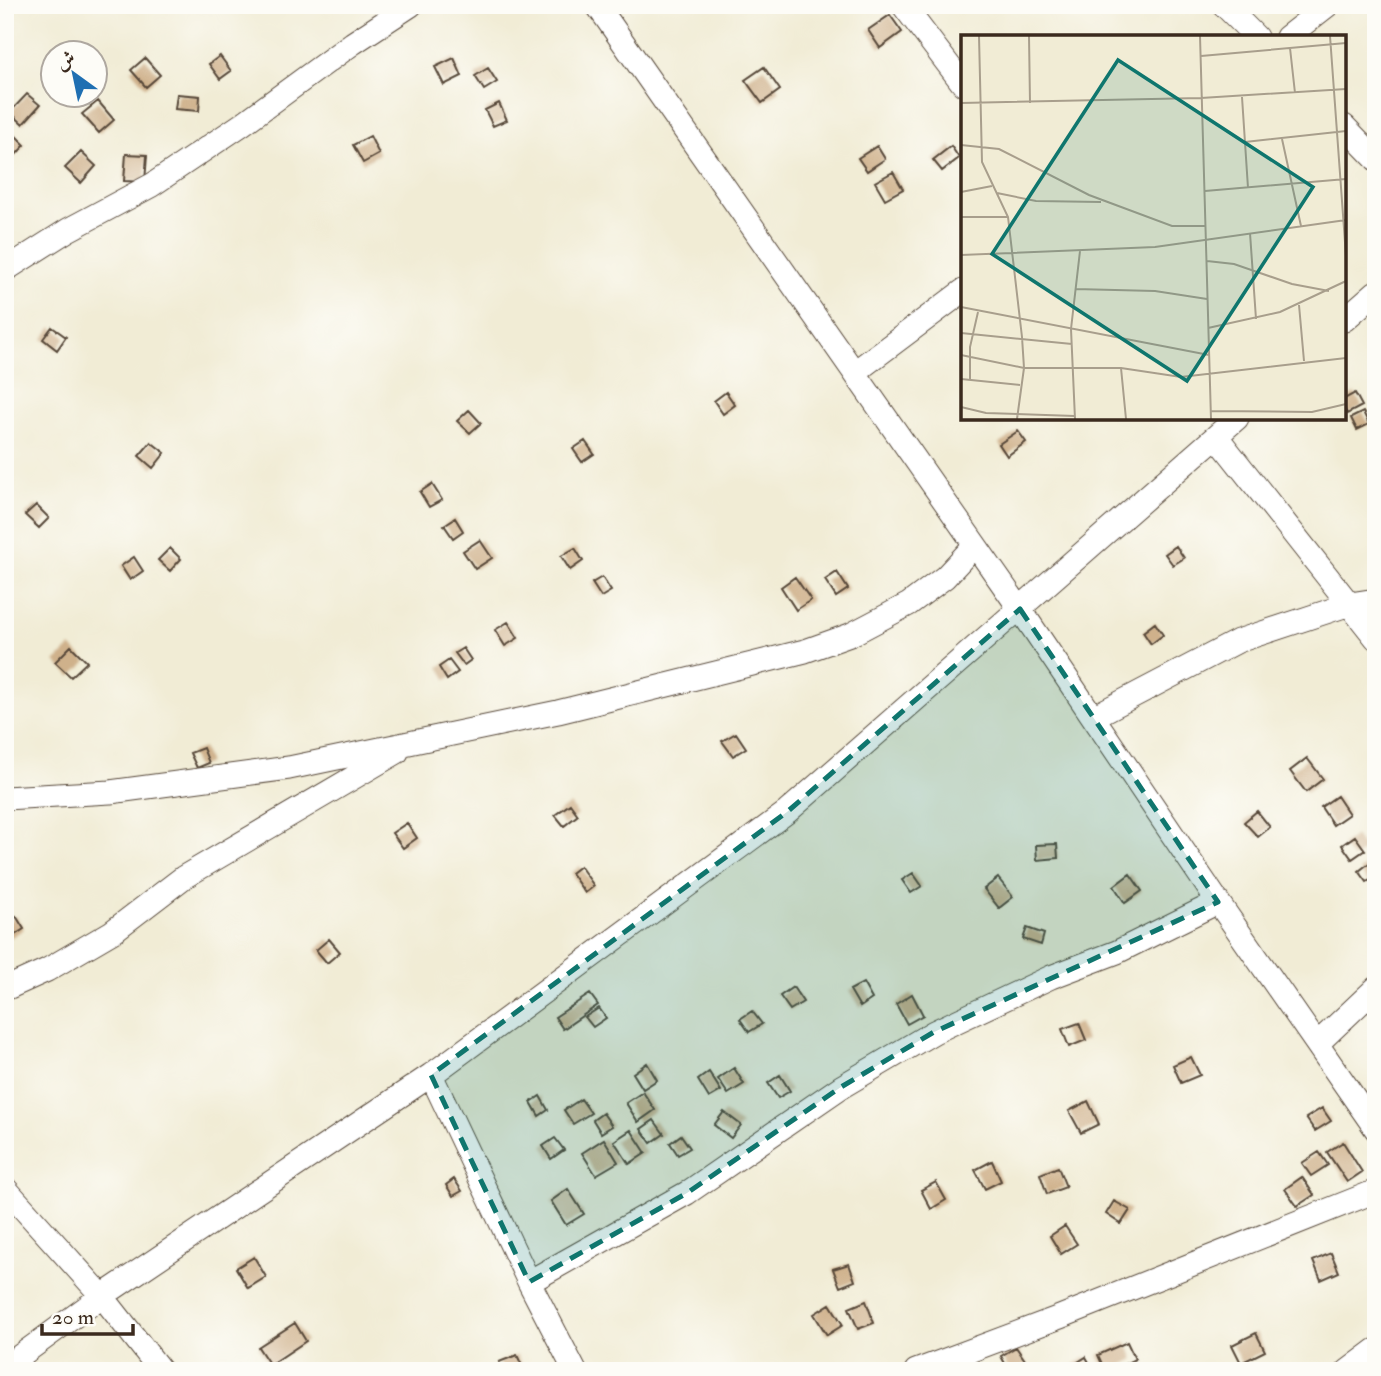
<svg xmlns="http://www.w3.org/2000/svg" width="1381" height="1376" font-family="'IM FELL Double Pica',Amiri,serif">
<rect width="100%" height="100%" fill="#fdfcf7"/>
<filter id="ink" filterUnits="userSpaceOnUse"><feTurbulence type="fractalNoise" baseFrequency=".0143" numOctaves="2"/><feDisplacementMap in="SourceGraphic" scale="14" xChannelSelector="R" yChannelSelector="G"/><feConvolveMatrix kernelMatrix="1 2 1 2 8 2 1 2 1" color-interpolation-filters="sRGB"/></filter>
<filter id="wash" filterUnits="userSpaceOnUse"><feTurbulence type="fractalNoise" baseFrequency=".00686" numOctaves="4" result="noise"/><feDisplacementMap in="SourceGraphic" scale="28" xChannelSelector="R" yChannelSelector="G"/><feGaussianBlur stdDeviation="1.57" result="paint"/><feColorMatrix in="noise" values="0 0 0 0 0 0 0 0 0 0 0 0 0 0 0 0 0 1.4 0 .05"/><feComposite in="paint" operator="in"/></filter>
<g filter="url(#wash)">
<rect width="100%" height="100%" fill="#f1ecd5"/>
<g id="blocks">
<path fill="#cfb18b" d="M 890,15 L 902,32 L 880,48 L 868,30 Z
M 220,56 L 231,71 L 220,79 L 209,64 Z
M 145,58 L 160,75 L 146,87 L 131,70 Z
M 454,58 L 462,76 L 444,85 L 435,67 Z
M 764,67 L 780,90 L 762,103 L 745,80 Z
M 488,68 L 497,82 L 484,90 L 475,76 Z
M 27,94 L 40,105 L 23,124 L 10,112 Z
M 177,94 L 200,96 L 199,111 L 175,109 Z
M 98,101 L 114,120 L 99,133 L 82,114 Z
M 499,103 L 507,120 L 493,126 L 485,110 Z
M 10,130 L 25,145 L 11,160 L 5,155 L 5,135 Z
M 370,136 L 379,154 L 363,163 L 353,145 Z
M 877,146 L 885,159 L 867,171 L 858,158 Z
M 951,146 L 959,158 L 942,171 L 933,160 Z
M 81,152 L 96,166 L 81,183 L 65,168 Z
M 126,154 L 147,155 L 145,182 L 124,181 Z
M 893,172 L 903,189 L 885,199 L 875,182 Z
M 52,327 L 66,337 L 57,350 L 43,339 Z
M 726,392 L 735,405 L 723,414 L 714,401 Z
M 1355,393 L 1362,406 L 1347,414 L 1344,408 L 1344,399 Z
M 469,410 L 481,423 L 470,433 L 457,421 Z
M 1363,412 L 1369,424 L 1357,430 L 1351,418 Z
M 1018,431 L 1026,442 L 1007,456 L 999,444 Z
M 585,441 L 594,454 L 582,462 L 573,449 Z
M 151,442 L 165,453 L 153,468 L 139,456 Z
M 432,484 L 442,500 L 429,507 L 420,492 Z
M 36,505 L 49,518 L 39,528 L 25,515 Z
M 455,518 L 463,531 L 453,538 L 444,525 Z
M 480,540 L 492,558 L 475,569 L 463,551 Z
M 1176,546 L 1184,558 L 1173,565 L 1165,554 Z
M 170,548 L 181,559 L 170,571 L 158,560 Z
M 575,548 L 583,561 L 570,570 L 561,556 Z
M 134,557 L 143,571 L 130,580 L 121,566 Z
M 837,572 L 848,589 L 836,597 L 825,580 Z
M 602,577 L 611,591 L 601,597 L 592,583 Z
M 795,577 L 811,600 L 796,610 L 781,587 Z
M 508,622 L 518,638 L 505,646 L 495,630 Z
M 1155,623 L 1163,635 L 1151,644 L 1143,632 Z
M 71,646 L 87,662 L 71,677 L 55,662 Z
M 463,648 L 471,660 L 464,665 L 455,653 Z
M 449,660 L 458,672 L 447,680 L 439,667 Z
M 736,733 L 746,748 L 733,756 L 722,741 Z
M 203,748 L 209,763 L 197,768 L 190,753 Z
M 1307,758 L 1323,779 L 1306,792 L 1290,771 Z
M 1337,796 L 1349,814 L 1333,825 L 1321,807 Z
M 570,804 L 578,815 L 564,826 L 555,815 Z
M 1257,811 L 1270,827 L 1258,837 L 1244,822 Z
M 407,823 L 417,838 L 403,848 L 392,833 Z
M 1355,836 L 1365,850 L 1352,859 L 1342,845 Z
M 1057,844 L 1058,858 L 1037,860 L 1036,845 Z
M 1373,860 L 1376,863 L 1376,876 L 1367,882 L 1359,871 Z
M 580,866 L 594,886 L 585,893 L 571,873 Z
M 913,873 L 922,886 L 911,893 L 902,880 Z
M 1130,874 L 1142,891 L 1125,903 L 1114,886 Z
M 998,878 L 1013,897 L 999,908 L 984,889 Z
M 16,916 L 24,929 L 10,938 L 5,930 L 5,923 Z
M 1027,928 L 1044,934 L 1041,945 L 1023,939 Z
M 329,939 L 340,952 L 327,963 L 316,950 Z
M 863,983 L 872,999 L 860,1007 L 850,990 Z
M 793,987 L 803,1002 L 790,1010 L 780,996 Z
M 590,994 L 598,1005 L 563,1029 L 555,1017 Z
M 912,994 L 923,1015 L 907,1024 L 896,1004 Z
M 599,1008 L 606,1018 L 593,1027 L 585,1017 Z
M 752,1011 L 762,1024 L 749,1032 L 740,1019 Z
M 1079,1023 L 1086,1040 L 1069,1047 L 1062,1029 Z
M 1191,1057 L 1200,1075 L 1181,1083 L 1173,1065 Z
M 647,1063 L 657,1080 L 643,1089 L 633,1073 Z
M 734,1068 L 744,1084 L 728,1094 L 718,1079 Z
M 709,1072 L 721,1091 L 709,1098 L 698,1080 Z
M 780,1075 L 790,1091 L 778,1098 L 768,1083 Z
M 643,1092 L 655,1110 L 638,1122 L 626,1103 Z
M 540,1096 L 548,1110 L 539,1116 L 531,1102 Z
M 581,1099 L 591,1113 L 573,1124 L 564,1110 Z
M 1088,1101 L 1099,1124 L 1081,1133 L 1069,1111 Z
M 1322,1108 L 1331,1121 L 1315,1131 L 1306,1118 Z
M 724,1112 L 741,1125 L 731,1138 L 714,1125 Z
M 603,1113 L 612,1126 L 601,1133 L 593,1120 Z
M 654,1120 L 664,1134 L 651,1143 L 641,1129 Z
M 631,1130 L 646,1153 L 629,1164 L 614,1141 Z
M 681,1135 L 690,1148 L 678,1155 L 670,1143 Z
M 555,1138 L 564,1150 L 551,1159 L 543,1146 Z
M 604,1139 L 618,1162 L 596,1175 L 582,1153 Z
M 1343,1142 L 1362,1172 L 1347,1182 L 1327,1152 Z
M 1319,1152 L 1328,1165 L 1311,1176 L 1302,1163 Z
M 992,1161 L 1001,1181 L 985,1189 L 975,1170 Z
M 1058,1167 L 1066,1187 L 1047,1194 L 1040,1174 Z
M 1302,1177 L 1314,1195 L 1297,1206 L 1285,1189 Z
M 454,1179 L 462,1191 L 453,1196 L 446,1185 Z
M 936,1182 L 946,1200 L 931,1209 L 921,1190 Z
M 568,1189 L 584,1214 L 566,1225 L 551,1201 Z
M 1114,1201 L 1130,1210 L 1121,1224 L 1106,1214 Z
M 1065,1226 L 1077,1244 L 1061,1254 L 1050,1236 Z
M 1331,1253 L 1339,1272 L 1321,1280 L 1313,1261 Z
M 254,1257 L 266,1277 L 248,1288 L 236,1268 Z
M 849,1264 L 855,1281 L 840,1287 L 833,1269 Z
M 866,1301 L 874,1323 L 858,1329 L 849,1308 Z
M 830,1304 L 843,1325 L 827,1335 L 814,1314 Z
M 295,1323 L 306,1341 L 270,1365 L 258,1347 Z
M 1256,1333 L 1265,1351 L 1241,1363 L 1232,1345 Z
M 1127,1342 L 1135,1359 L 1111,1371 L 1105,1371 L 1098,1355 Z
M 1016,1347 L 1027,1363 L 1014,1371 L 1009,1371 L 1001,1356 Z
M 517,1355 L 524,1370 L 503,1371 L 499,1362 Z
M 1086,1357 L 1094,1371 L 1072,1371 L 1070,1367 Z"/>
</g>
</g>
<g filter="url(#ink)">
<use href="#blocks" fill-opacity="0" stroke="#564739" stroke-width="2"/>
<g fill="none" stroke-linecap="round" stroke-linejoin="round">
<defs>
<path id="minor" d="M 597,5 L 1020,609 L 1218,902 L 1376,1129
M 903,5 L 963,84
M 1224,5 L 1256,37
M 1287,37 L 1328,5
M 1344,126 L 1376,159
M 5,270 L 68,230 L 152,185 L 241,125 L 353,43 L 411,5
M 1344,320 L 1376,292
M 855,372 L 963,291
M 1217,437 L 1376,638
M 1093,717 L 1238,641 L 1350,604 L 1376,600
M 5,798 L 110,792 L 289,768 L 558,712 L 805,651 L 850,635 L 909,604 L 945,577 L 974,546
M 5,989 L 47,970 L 112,932 L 184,877 L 397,752
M 1317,1044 L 1376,988
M 431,1075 L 529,1282 L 575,1371
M 5,1188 L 102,1296 L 161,1371
M 529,1282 L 687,1193 L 841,1087 L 934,1032 L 1051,977 L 1117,952 L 1218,902
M 5,1367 L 102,1296 L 431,1075 L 787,812 L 1237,418
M 916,1371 L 1060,1317 L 1376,1191
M 1348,1371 L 1376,1350"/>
</defs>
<use href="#minor" stroke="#564739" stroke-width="25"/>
<use href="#minor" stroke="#fff" stroke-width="23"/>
</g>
</g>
<path fill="#0f766e" fill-opacity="0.2" stroke="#0f766e" stroke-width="5" stroke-dasharray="14 9" stroke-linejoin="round" d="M 1020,609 L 1218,902 L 934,1032 L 841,1087 L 687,1193 L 529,1282 L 431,1075 L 787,812 Z"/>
<g transform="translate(961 35)">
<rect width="385" height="385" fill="#f1ecd5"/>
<path fill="none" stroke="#a89e8c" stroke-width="2" d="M 18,1 L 21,127 L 47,182 L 61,302 L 63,333 L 56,384M 68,1 L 69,68M 239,1 L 250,384M 369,1 L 385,221M 329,13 L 334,58M 240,21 L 385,8M 281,62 L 287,153M 0,68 L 240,63 L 385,54M 321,104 L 340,191M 284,107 L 385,96M 0,110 L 38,114 L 128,160 L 211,191 L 245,191M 244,156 L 385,144M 0,157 L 31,151M 36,158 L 75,166 L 140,167M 0,182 L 47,182M 289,198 L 295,284M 0,220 L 194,212 L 385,185M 246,226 L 273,229 L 331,249 L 368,256M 114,254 L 194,256 L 246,264M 338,270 L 343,326M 0,272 L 248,320M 247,293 L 319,277 L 385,246M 0,298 L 111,309M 0,320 L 63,333 L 160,333 L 220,342 L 385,323M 160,333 L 165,384M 0,344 L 59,350M 9,344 L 9,312 L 17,277M 0,372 L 25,378 L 114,381M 250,376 L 351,377 L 385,369M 114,384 L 110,294 L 119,216"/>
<path fill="#0f766e" fill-opacity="0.15" stroke="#0f766e" stroke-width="3.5" d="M 157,25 L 352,152 L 226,346 L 31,219 Z"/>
<rect width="385" height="385" fill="none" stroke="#3b2a1e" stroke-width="3.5"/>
</g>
<rect width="1381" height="1376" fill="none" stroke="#fdfcf7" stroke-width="28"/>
<g transform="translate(74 74) rotate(327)"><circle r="33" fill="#fdfcf7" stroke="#afa8a0" stroke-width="2"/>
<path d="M0-5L12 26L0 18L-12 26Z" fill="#1f6fb2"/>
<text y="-10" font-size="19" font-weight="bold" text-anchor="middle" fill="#3b2a1e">ش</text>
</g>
<path d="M42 1324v10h91v-10" fill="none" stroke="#3b2a1e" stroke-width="3.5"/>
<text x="52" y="1324" font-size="21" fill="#3b2a1e" stroke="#fdfcf7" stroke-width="5" paint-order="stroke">20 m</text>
</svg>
